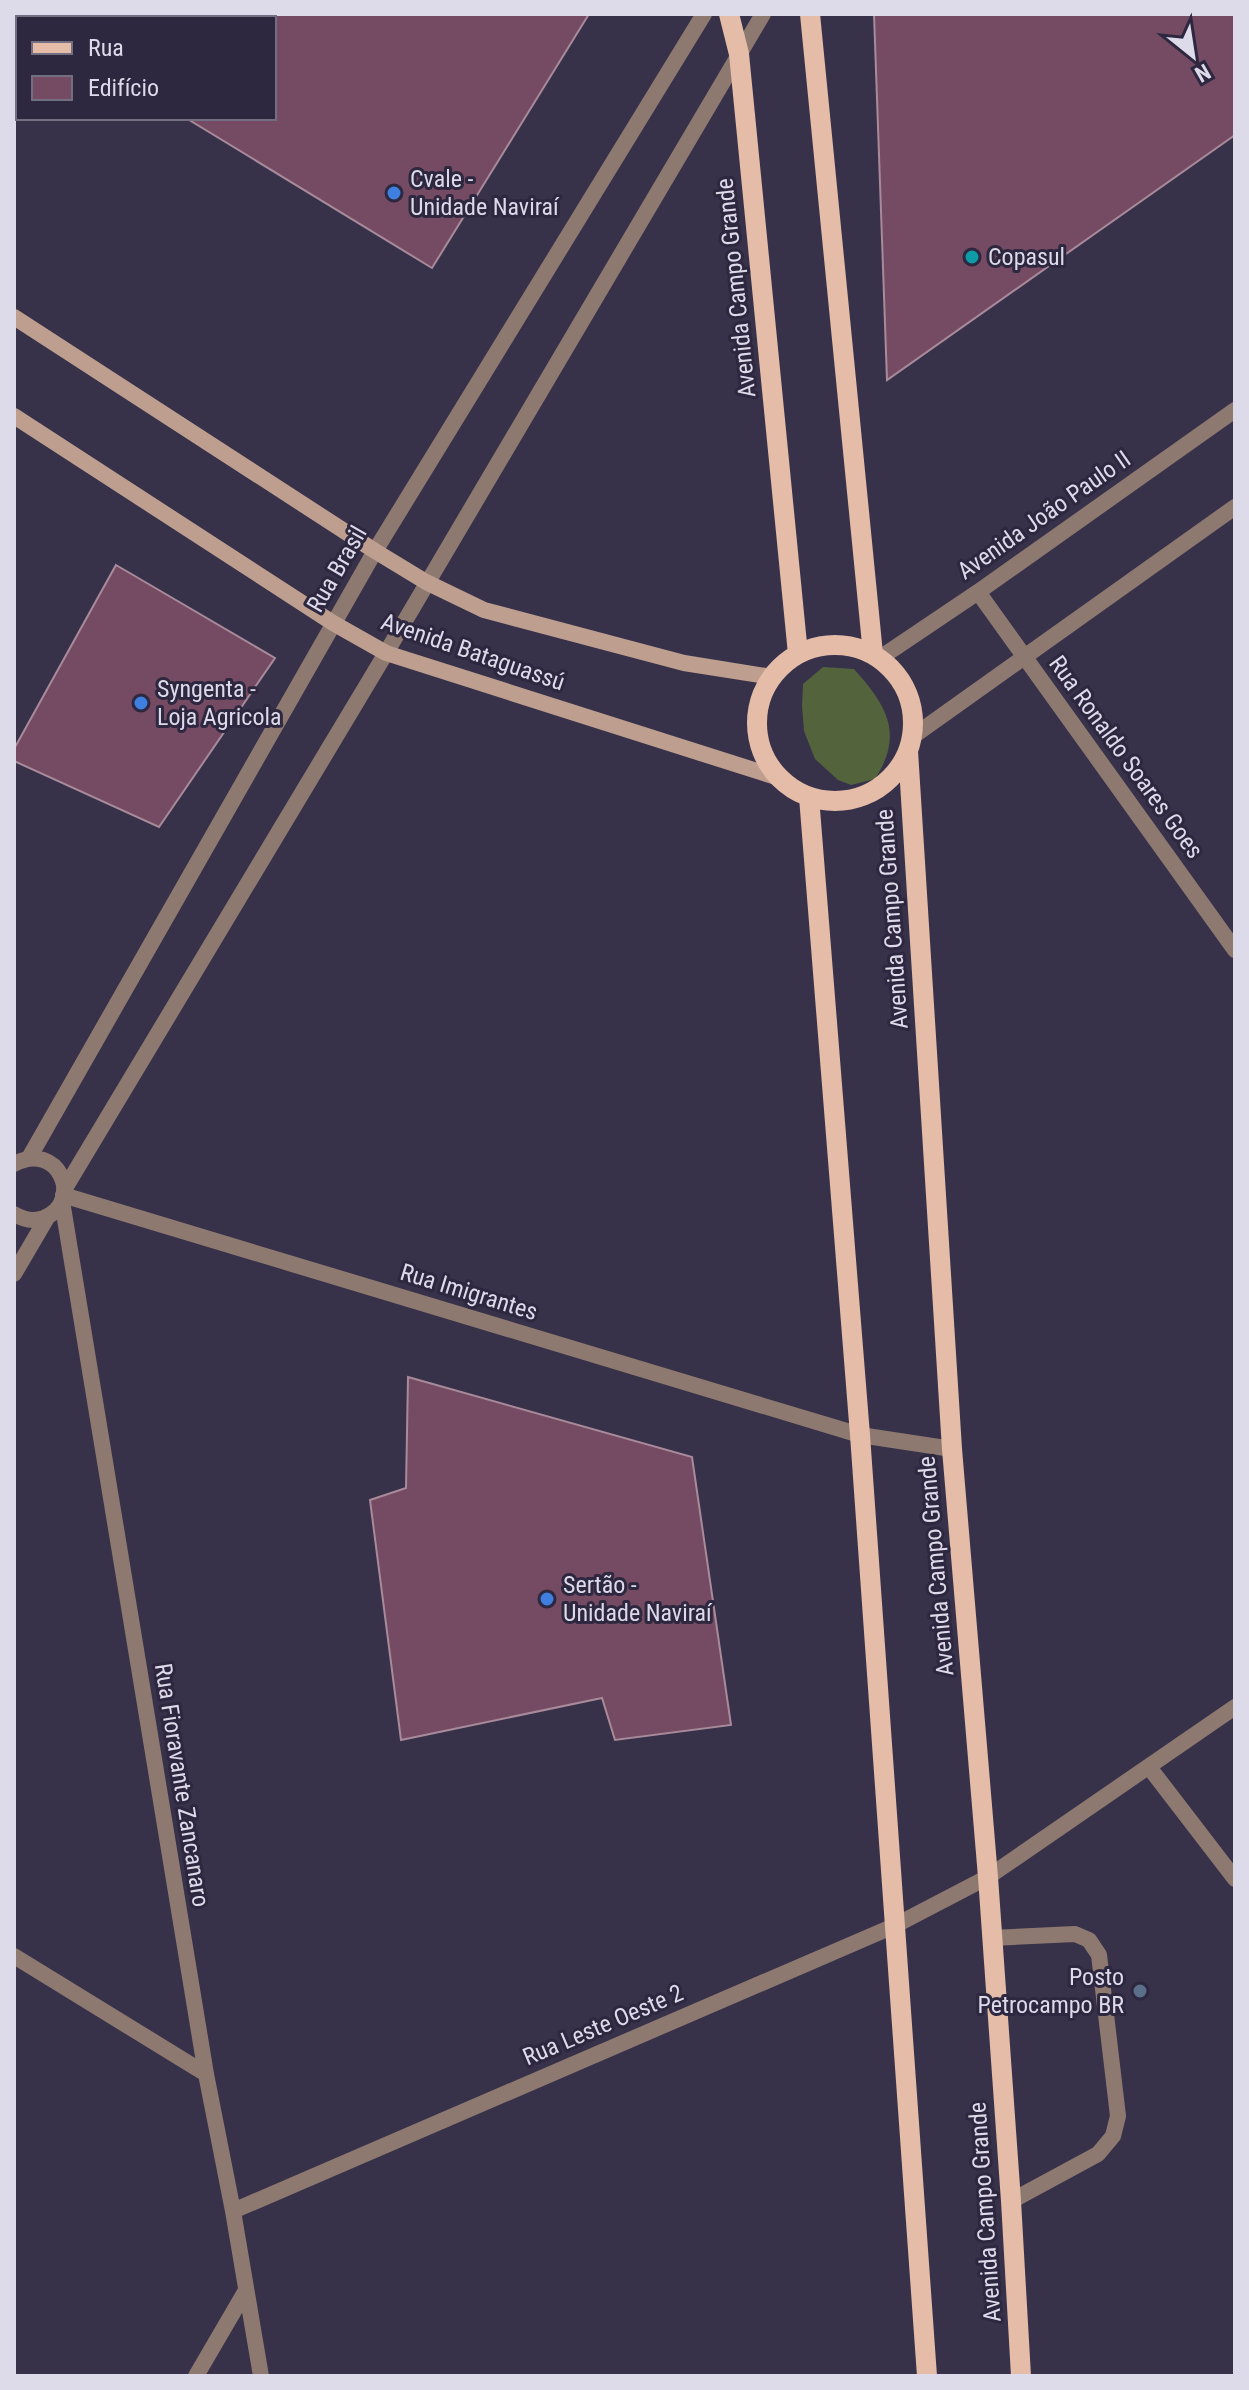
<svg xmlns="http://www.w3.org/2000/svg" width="1249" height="2390" font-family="'Roboto Condensed',sans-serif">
<rect width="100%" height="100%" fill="#37324a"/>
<path fill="#53633c" d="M 823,667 L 854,669 C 887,706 904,734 875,779 L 851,785 L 838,780 L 815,759 L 804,731 L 802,706 L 803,684 Z"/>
<path fill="#744b62" stroke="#a88a9a" stroke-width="2" d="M 53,14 L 589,14 L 432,268 L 186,118 L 274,118 L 274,18 L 51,18 Z
M 874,14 L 1235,14 L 1235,135 L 887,380 Z
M 116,565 L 275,658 L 159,827 L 14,761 L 14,749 Z
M 408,1377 L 692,1457 L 731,1725 L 615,1740 L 602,1698 L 401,1740 L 370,1500 L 406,1488 Z"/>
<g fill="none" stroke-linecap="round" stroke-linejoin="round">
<path stroke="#8d796f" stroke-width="16" d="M 992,1938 L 1075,1934 L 1089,1940 L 1099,1955 L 1118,2116 L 1113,2136 L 1098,2154 L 1011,2201"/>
<path stroke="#8d796f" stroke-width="16" d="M 978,592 L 1235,950
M 62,1201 L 206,2074 L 233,2211 L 261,2376
M 1149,1767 L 1235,1879
M 14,1956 L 206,2074
M 233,2211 L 894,1926 L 988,1877 L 1235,1707
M 196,2376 L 245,2292"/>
<path stroke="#8d796f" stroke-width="16" d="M 880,658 L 978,592 L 1235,410
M 912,737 L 1235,507
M 29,1158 L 375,551 L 704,14
M 14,1164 C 58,1140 85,1201 44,1218 C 33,1222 24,1220 14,1214
M 64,1190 L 386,653 L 763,14
M 63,1195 L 860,1435 L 952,1449
M 14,1274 L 48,1216"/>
<path stroke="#be9f8f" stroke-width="16" d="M 14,317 L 375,551 L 426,582 L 484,610 L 684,663 L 772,677
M 14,416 L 333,623 L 386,653 L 779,778"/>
<path stroke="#e4bca7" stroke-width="20" d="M 729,14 L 739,54 L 798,654
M 810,14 L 873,654
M757 723a78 78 0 1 1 156 0a78 78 0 1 1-156 0Z
M 908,751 L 952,1449 L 988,1877 L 1011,2201 L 1021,2376
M 809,797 L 860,1435 L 927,2376"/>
</g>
<g fill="#3f7fe0" stroke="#2d273f" stroke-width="3">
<circle cx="394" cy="193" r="8"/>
<circle cx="141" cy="703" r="8"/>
<circle cx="547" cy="1599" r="8"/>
</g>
<circle fill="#0f9aa8" stroke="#2d273f" stroke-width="3" cx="972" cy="257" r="8"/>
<circle fill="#5c6f8a" stroke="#2d273f" stroke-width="3" cx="1140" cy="1991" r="8"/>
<g text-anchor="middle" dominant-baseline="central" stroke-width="6" stroke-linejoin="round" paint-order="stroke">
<g font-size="24" fill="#dddaea" stroke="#2d273f" text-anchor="start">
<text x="410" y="179">Cvale -<tspan x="410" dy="28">Unidade Naviraí</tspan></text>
<text x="988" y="257">Copasul</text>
<text x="157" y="689">Syngenta -<tspan x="157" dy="28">Loja Agricola</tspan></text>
<text x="563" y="1585">Sertão -<tspan x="563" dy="28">Unidade Naviraí</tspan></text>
<text x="1124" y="1977" text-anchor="end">Posto<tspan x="1124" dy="28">Petrocampo BR</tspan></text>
</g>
<g font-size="24" fill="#dddaea" stroke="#2d273f">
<text transform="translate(736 288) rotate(-96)">Avenida Campo Grande</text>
<text transform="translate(1044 515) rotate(-35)">Avenida João Paulo II</text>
<text transform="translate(337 569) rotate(-60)">Rua Brasil</text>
<text transform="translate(473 652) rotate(19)">Avenida Bataguassú</text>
<text transform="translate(1126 757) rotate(54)">Rua Ronaldo Soares Goes</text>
<text transform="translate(892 919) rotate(-94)">Avenida Campo Grande</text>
<text transform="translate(469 1292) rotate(17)">Rua Imigrantes</text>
<text transform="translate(936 1566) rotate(-95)">Avenida Campo Grande</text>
<text transform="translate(182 1785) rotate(81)">Rua Fioravante Zancanaro</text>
<text transform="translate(603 2025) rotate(-23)">Rua Leste Oeste 2</text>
<text transform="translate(985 2212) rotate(-94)">Avenida Campo Grande</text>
</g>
</g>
<rect width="1249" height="2390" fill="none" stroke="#dddaea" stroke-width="32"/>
<rect x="16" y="16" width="260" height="104" fill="#2d273f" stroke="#736f83" stroke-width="2"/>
<rect x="32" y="42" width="40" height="12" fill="#e4bca7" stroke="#736f83" stroke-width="2"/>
<text x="88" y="56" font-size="24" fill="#dddaea">Rua</text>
<rect x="32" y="76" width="40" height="24" fill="#744b62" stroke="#736f83" stroke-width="2"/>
<text x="88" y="96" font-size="24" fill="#dddaea">Edifício</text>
<g transform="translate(1193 56) rotate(150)" stroke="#2d273f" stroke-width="6" paint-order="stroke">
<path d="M0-6L14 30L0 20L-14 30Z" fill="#dddaea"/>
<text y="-12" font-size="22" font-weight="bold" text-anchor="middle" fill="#dddaea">N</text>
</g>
</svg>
